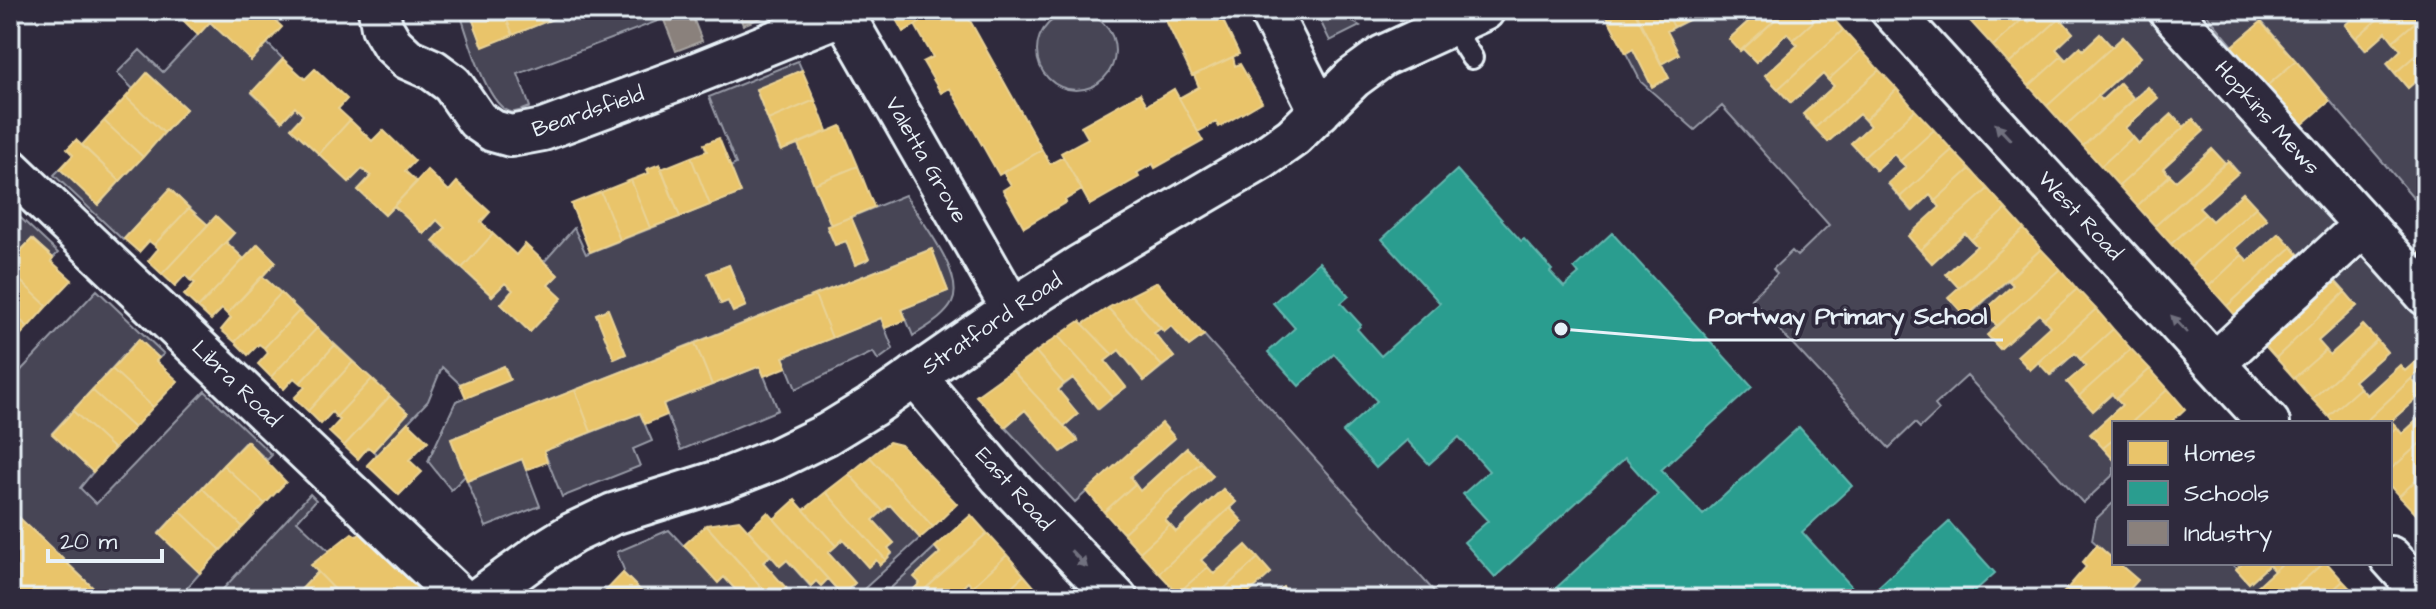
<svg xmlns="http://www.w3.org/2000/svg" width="2436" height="609" font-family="'Architects Daughter',sans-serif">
<rect width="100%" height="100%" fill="#2f2a3d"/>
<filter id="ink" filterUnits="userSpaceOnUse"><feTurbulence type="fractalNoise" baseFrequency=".0125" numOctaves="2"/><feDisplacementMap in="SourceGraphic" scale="16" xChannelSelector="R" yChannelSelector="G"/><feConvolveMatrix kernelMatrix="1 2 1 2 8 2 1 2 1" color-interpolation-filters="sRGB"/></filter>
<g filter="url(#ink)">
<path fill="#464455" stroke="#979aa6" stroke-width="2" fill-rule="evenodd" d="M 459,10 L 469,10 L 483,46 L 576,10 L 660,10 L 663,19 L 518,74 L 530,107 C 525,109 517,113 511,112 C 486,107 467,32 459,10 Z
M 1315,10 L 1332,10 L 1360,26 L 1330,41 Z
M 1708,10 L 1761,10 L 1730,38 L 1740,51 L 1743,49 L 1756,62 L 1787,33 L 1798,45 L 1765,75 L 1791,103 L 1823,74 L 1834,86 L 1803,114 L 1828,141 L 1859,114 L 1870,126 L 1851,143 L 1876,170 L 1894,154 L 1906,167 L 1888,184 L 1912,211 L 1930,195 L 1940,207 L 1932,262 L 1965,233 L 1977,246 L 1947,273 L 1959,288 L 1949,298 L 1967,317 L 2008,280 L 2013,285 L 1997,326 L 1988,335 L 1999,348 L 2039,314 L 2050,326 L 2038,362 L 2051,375 L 2075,353 L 2086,366 L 2068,383 L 2112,394 L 2122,405 L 2091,434 L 2114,460 L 2114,474 L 2083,503 L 1967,376 L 1935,405 L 1939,410 L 1920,428 L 1915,423 L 1889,448 L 1751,299 L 1777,274 L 1773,269 L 1792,251 L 1797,256 L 1829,225 L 1722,106 L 1695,130 L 1641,82 L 1626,53 L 1633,49 L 1652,86 L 1669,78 L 1661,64 L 1667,31 Z
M 2053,10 L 2146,10 L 2329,211 L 2338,226 L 2302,258 L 2279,233 L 2248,261 L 2235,248 L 2267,219 L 2243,193 L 2212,221 L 2199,208 L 2238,172 L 2228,161 L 2225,163 L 2212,149 L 2176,181 L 2163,168 L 2203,130 L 2193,119 L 2184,127 L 2172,114 L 2139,144 L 2125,128 L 2157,98 L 2147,87 L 2134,99 L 2120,84 L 2102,100 L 2098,96 L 2141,57 L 2123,37 L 2112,47 L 2100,34 L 2083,50 L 2080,47 L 2066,60 L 2056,49 L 2073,33 Z
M 2203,10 L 2331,10 L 2338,18 L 2347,10 L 2362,10 L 2345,25 L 2365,50 L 2386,32 L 2401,50 L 2387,64 L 2408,88 L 2425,73 L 2426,75 L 2426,101 L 2423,104 L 2426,109 L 2426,212 L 2262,22 L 2233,46 Z
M1037 51a39 39 0 1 1 78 0a39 39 0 1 1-78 0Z
M 210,22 L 251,60 L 267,43 L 283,59 L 252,93 L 282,121 L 295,107 L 303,115 L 291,128 L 349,182 L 362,169 L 371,176 L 358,190 L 385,215 L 394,206 L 424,234 L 437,220 L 445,228 L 433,242 L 492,296 L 505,283 L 513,290 L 501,304 L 530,332 L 548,285 L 557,274 L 544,262 L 574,228 L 586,254 L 740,193 L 730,167 L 736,164 L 709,97 L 798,61 L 802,70 L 756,90 L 780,150 L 798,144 L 831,225 L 827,227 L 835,245 L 846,241 L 855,265 L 868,260 L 851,217 L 905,195 C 920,219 966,275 952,303 C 944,318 926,327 913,336 L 902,309 L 948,291 L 931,249 L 451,439 L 465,476 L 451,490 L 428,461 L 456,401 L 509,380 L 504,366 L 460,384 L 442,367 L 428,401 L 377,455 L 373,451 L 408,413 L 262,276 L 276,262 L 258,245 L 244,259 L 226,242 L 234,233 L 208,225 L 170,190 L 123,240 L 54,175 L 60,169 L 99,204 L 186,109 L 148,74 L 133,89 L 117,73 L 140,50 L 163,72 ZM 729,265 L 746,306 L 733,312 L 728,301 L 721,304 L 709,273 ZM 607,309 L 626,354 L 615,359 L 596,314 Z
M 10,208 L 58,253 L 53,258 L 32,239 L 10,262 Z
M 2358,256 L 2377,263 L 2426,317 L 2426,354 L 2405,371 L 2367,395 L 2354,381 L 2387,352 L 2364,326 L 2330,355 L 2318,341 L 2357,306 L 2332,277 Z
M 97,290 L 164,354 L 159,358 L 138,340 L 52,433 L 93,472 L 80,488 L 96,504 L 205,391 L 272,455 L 267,460 L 246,441 L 159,533 L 200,573 L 185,590 L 193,599 L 105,599 L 10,509 L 10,382 Z
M 881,318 L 893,349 L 878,360 L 873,352 L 796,389 L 783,357 Z
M 1171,326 L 1189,346 L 1204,335 L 1441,599 L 1295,599 L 1283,587 L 1269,599 L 1242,599 L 1271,573 L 1246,546 L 1214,574 L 1201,560 L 1243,522 L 1230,508 L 1236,502 L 1223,489 L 1176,532 L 1165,520 L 1213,475 L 1187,448 L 1140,491 L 1130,477 L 1174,439 L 1162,424 L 1075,502 L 1005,427 L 1025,410 L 1062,452 L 1078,440 L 1064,426 L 1078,414 L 1058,390 L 1073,378 L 1099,409 L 1125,387 L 1105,361 L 1119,350 L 1144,381 L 1174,357 L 1154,333 L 1161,328 L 1164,332 Z
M 2426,365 L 2426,412 L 2402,434 L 2391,421 L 2423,392 L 2411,379 Z
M 760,366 L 778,410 L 681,450 L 663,404 Z
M 640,413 L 652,441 L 633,449 L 640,466 L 562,497 L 544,451 Z
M 522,459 L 540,506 L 486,527 L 467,481 Z
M 310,494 L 316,500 L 297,521 L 329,551 L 318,572 L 292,599 L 214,599 Z
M 2114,502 L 2114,560 L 2092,540 L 2096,519 Z
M 890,505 L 920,538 L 853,599 L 782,599 L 779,596 L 763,563 L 771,555 L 780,566 L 787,560 L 810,586 L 816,581 L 828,579 L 842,595 L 855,583 L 828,553 L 843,539 L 868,566 L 876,560 L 880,564 L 892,554 L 888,548 L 894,543 L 873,520 Z
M 669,530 L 718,582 L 724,577 L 744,599 L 649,599 L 623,573 L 624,570 L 617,552 Z
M 935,547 L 940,553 L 915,576 L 920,583 L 914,589 L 919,595 L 914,599 L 879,599 Z
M 2118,563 L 2231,563 L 2249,583 L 2269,565 L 2274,571 L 2255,589 L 2260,595 L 2256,599 L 2121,599 L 2137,580 Z
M 968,582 L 979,595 L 974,599 L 950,599 Z"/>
<path fill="#e9c46a" stroke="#e9d295" stroke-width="2" d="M 187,10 L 264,10 L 282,27 L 251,61 L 210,22 L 198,35 L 180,17 Z
M 469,10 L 503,10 L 513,35 L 483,47 Z
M 503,10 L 537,10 L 542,23 L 513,35 Z
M 537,10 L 572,10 L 572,11 L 542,23 Z
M 891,10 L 943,10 L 903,32 Z
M 943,10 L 964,10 L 1042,150 L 999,175 L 950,88 L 941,93 L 923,62 L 933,57 L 915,25 Z
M 1161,10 L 1218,10 L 1239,54 L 1192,76 Z
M 1611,10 L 1634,10 L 1669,78 L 1652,87 L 1633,49 L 1626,53 L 1605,13 Z
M 1634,10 L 1665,10 L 1674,27 L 1667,31 L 1679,54 L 1661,64 Z
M 1665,10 L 1708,10 L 1674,27 Z
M 1761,10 L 1786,10 L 1740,51 L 1729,39 Z
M 1786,10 L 1826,10 L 1793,40 L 1787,33 L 1756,62 L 1743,49 Z
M 1826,10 L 1843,30 L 1778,89 L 1765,75 L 1798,45 L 1793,40 Z
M 1960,10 L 1986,10 L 1972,23 Z
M 1986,10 L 2018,10 L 2025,17 L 1993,46 L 1972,23 Z
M 2042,10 L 2053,10 L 2060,18 L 2009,64 L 1993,46 L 2025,17 L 2029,22 Z
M 2331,10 L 2347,10 L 2337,18 Z
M 2362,10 L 2388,10 L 2356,38 L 2345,25 Z
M 2388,10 L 2426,10 L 2426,13 L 2393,41 L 2386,32 L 2366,50 L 2356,38 Z
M 2426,13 L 2426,46 L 2395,73 L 2387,63 L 2401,50 L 2393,41 Z
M 2060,18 L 2073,33 L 2056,49 L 2062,56 L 2029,86 L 2009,64 Z
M 2261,22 L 2296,61 L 2262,90 L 2228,50 Z
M 1843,30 L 1861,50 L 1828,80 L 1823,74 L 1791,103 L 1778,89 Z
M 2100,34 L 2112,47 L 2047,106 L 2029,86 L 2062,56 L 2066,60 L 2080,47 L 2083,50 Z
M 2123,37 L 2141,57 L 2065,126 L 2047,106 Z
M 2426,46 L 2426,75 L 2425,73 L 2408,88 L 2395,73 Z
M 1861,50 L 1879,70 L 1815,128 L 1803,114 L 1834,86 L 1828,80 Z
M 1233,57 L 1235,66 L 1240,64 L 1262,102 L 1219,127 L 1216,122 L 1198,132 L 1179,98 L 1199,87 L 1194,75 Z
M 283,59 L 305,79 L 315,69 L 347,99 L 338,109 L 350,120 L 319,154 L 291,128 L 303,115 L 295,107 L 282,121 L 252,92 Z
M 2296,61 L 2330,101 L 2296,130 L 2262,90 Z
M 802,70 L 815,100 L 768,120 L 756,89 Z
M 1879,70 L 1897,89 L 1865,120 L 1859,114 L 1828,142 L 1815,128 Z
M 147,73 L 186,109 L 164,133 L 126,97 Z
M 2120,83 L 2134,99 L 2083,146 L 2065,126 L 2098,96 L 2102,100 Z
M 2148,87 L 2158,98 L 2125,128 L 2133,137 L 2101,166 L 2083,146 Z
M 1174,89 L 1203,141 L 1155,168 L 1153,164 L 1137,173 L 1139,177 L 1090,205 L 1061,153 L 1088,138 L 1081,126 L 1140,93 L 1147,105 Z
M 1897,89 L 1915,110 L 1864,157 L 1851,143 L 1870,126 L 1865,120 Z
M 126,97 L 164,133 L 143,157 L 104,121 Z
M 815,100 L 827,131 L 781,151 L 768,120 Z
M 1915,110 L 1934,130 L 1900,161 L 1894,154 L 1876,170 L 1864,157 Z
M 2172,114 L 2184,127 L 2119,186 L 2101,166 L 2133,137 L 2139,144 Z
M 2193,119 L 2204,131 L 2163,168 L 2170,176 L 2137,206 L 2119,186 Z
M 350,120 L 372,141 L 383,130 L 415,161 L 405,171 L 417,182 L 385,215 L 358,190 L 371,176 L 362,169 L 349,182 L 319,154 Z
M 104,121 L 143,157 L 120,181 L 82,145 Z
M 841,126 L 858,166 L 814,184 L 798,144 Z
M 1934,130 L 1952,150 L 1900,197 L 1888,183 L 1906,167 L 1900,161 Z
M 719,138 L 741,193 L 710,205 L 691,157 L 707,151 L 704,144 Z
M 76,140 L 120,181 L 98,205 L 60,169 L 73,155 L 67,149 Z
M 2212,149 L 2225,163 L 2155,226 L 2137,206 L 2170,175 L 2176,181 Z
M 1042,150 L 1050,164 L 1063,157 L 1082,190 L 1065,200 L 1066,202 L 1024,227 L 1003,190 L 1011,185 L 1003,172 Z
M 1952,150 L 1970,169 L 1935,201 L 1930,195 L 1913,211 L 1900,197 Z
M 691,157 L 710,205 L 680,217 L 661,169 Z
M 2228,161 L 2238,173 L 2199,208 L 2205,214 L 2171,244 L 2155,226 Z
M 660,164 L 680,217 L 650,228 L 631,180 L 649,173 L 647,169 Z
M 858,166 L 874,207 L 831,225 L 814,184 Z
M 1970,169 L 1988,189 L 1920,250 L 1908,236 L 1940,207 L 1935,201 Z
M 427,170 L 449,191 L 457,182 L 490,212 L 481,222 L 493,234 L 462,268 L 433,241 L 445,228 L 437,220 L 424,234 L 394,206 Z
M 631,180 L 650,228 L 620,240 L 601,192 Z
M 170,189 L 189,208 L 154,245 L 149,241 L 139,252 L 124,239 Z
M 1988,189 L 2006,209 L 1971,240 L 1965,233 L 1932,263 L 1920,250 Z
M 601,192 L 620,240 L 590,252 L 571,204 Z
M 2243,193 L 2256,207 L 2191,266 L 2171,244 L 2205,214 L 2212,221 Z
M 2256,207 L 2267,219 L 2235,248 L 2242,255 L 2209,286 L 2191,266 Z
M 189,208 L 208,225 L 162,274 L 148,261 L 158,249 L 154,245 Z
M 2006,209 L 2024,229 L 1959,288 L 1946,274 L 1977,246 L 1971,240 Z
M 216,216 L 234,233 L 190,280 L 185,275 L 175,286 L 162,274 Z
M 851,217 L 869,259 L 855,265 L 846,241 L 835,245 L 827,226 Z
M 2024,229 L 2041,249 L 1966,317 L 1948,297 Z
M 2279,233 L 2292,247 L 2227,306 L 2209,286 L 2242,255 L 2248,261 Z
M 493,234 L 516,255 L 525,244 L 558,275 L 548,285 L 562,298 L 530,332 L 501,304 L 513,290 L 505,283 L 492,296 L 462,268 Z
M 32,239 L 53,258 L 51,261 L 72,280 L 47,306 L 10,271 L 10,262 Z
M 226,242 L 244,259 L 198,308 L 184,295 L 195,283 L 190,280 Z
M 258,244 L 276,262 L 227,314 L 222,309 L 211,320 L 198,308 Z
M 2292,247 L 2302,259 L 2242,323 L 2227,306 Z
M 2426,248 L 2426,279 L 2411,261 Z
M 932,249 L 948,291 L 902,309 L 906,320 L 885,328 L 881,318 L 832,338 L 815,295 Z
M 2041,249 L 2060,269 L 1997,326 L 1984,311 L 2013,285 L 2008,280 Z
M 729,265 L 746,306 L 733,312 L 728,301 L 721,304 L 708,273 Z
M 2060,269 L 2077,289 L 2044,319 L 2039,314 L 2000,349 L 1987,335 Z
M 10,271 L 47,306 L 28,327 L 10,311 Z
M 262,276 L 281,293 L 235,342 L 221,330 L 231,318 L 227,314 Z
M 2331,277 L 2345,292 L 2276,358 L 2258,338 Z
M 1157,282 L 1204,335 L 1189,346 L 1171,326 L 1164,332 L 1131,295 Z
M 2077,289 L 2096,309 L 2030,370 L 2017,356 L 2050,326 L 2044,319 Z
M 2345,292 L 2357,306 L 2318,341 L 2326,350 L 2294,378 L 2276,358 Z
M 281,293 L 299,311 L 264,348 L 259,344 L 248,355 L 235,342 Z
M 815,295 L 832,338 L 783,357 L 787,367 L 772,373 L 764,376 L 760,366 L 712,385 L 695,343 Z
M 1131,295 L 1161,328 L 1154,333 L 1174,357 L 1162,366 L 1108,308 Z
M 1108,308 L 1162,366 L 1144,381 L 1119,350 L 1113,355 L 1083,324 Z
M 608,309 L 626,354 L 614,359 L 596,314 Z
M 2096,309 L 2113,329 L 2080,359 L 2075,353 L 2050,375 L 2038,362 Z
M 10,311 L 28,327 L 10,346 Z
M 299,311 L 317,328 L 271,377 L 258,364 L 268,353 L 264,348 Z
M 1080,321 L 1113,355 L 1105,361 L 1126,387 L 1113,397 L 1058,336 Z
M 2363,325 L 2377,340 L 2312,399 L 2294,378 L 2326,350 L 2330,355 Z
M 317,328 L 335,345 L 300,383 L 294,378 L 284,389 L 271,377 Z
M 2113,329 L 2131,349 L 2079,396 L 2067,382 L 2086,366 L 2080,359 Z
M 1058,336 L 1113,397 L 1098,409 L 1073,378 L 1064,384 L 1036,352 Z
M 139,339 L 159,358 L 156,361 L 178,381 L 153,407 L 112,369 Z
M 2377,340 L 2387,352 L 2354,381 L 2360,388 L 2328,416 L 2312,399 Z
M 695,343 L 712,385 L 663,404 L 667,415 L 645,424 L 640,413 L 591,432 L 575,390 Z
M 335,345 L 353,362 L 308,411 L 294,398 L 305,387 L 300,383 Z
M 2131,349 L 2150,369 L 2116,399 L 2112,394 L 2093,411 L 2079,396 Z
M 1036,352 L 1064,384 L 1058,390 L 1078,414 L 1064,426 L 1012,370 Z
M 2425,353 L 2426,365 L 2364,423 L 2334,423 L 2328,416 L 2360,388 L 2367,395 L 2400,365 L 2405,371 Z
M 353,362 L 372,379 L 336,417 L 332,412 L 321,424 L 308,411 Z
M 504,366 L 510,380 L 466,398 L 460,384 Z
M 112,369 L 153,407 L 134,428 L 92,390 Z
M 2150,369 L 2168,389 L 2131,423 L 2114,423 L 2114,439 L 2103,448 L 2090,434 L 2122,405 L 2116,399 Z
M 1012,370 L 1064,426 L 1078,441 L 1061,452 L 1025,410 L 1005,427 L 976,396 Z
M 372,379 L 390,396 L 344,446 L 329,432 L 340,420 L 336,417 Z
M 2411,379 L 2424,392 L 2391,421 L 2397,427 L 2390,433 L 2390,423 L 2364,423 Z
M 2168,389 L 2185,409 L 2170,423 L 2131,423 Z
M 92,390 L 134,428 L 114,449 L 73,411 Z
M 575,390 L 591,432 L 544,451 L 547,462 L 531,468 L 526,470 L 522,459 L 467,481 L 451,439 Z
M 390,396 L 408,413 L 373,451 L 368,447 L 358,459 L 344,446 Z
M 73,411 L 114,449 L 93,472 L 52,434 Z
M 2426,412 L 2426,438 L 2390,470 L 2390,433 L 2397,427 L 2402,434 Z
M 408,422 L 428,441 L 409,460 L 422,472 L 399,495 L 367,465 Z
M 1162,423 L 1175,438 L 1130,477 L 1135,484 L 1104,512 L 1087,491 Z
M 2426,438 L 2426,471 L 2399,496 L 2390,486 L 2390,470 Z
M 2114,439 L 2114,460 L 2103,448 Z
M 247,441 L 286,482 L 265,504 L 223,465 Z
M 889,442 L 901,445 L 957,504 L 933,527 L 870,457 Z
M 1187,448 L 1201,462 L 1123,533 L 1104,512 L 1135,484 L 1140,491 Z
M 870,457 L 933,527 L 920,538 L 890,505 L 883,511 L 849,474 Z
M 1201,462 L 1213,476 L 1165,520 L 1170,525 L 1140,552 L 1123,533 Z
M 223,465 L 265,504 L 243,527 L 202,488 Z
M 2426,471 L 2426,509 L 2418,516 L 2399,496 Z
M 849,474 L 883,511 L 873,520 L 894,543 L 888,548 L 892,553 L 886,560 L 826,492 Z
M 202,488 L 243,527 L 221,550 L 180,511 Z
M 1223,489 L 1236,502 L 1159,573 L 1140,552 L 1170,525 L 1176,532 Z
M 826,492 L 886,560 L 880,565 L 876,560 L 868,567 L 843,539 L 836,546 L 804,510 Z
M 795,500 L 836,546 L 828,553 L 855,583 L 842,595 L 774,519 Z
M 1230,508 L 1243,522 L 1201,560 L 1208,567 L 1178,593 L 1159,573 Z
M 10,509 L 105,599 L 27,599 L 14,587 L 10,583 Z
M 2426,509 L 2426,526 L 2418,516 Z
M 180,511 L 221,550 L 200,573 L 159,534 Z
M 768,512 L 828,579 L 821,586 L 816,581 L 811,586 L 787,560 L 780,566 L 748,530 Z
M 971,515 L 987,533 L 919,595 L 913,590 L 920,583 L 914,577 L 940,553 L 935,547 Z
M 739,520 L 771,555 L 763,562 L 787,589 L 779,596 L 782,599 L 772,599 L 706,525 Z
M 706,525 L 766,593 L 760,598 L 756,593 L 750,599 L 744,599 L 724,577 L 718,583 L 684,545 Z
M 352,533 L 357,536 L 361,533 L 427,594 L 427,599 L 344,599 L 311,565 Z
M 987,533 L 1007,555 L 972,587 L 968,582 L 950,599 L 944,599 L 941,596 L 937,599 L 914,599 Z
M 1246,545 L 1258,558 L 1213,599 L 1183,599 L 1178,593 L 1208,567 L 1214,574 Z
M 2097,545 L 2114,560 L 2114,563 L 2118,563 L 2138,580 L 2121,599 L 2058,599 L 2086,567 L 2082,563 Z
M 1007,555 L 1024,575 L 998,599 L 974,599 L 979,595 L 972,587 Z
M 1258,558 L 1271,573 L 1242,599 L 1213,599 Z
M 2243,563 L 2283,563 L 2274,571 L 2269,565 L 2249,583 L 2236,569 Z
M 2283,563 L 2323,563 L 2283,599 L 2256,599 L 2260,595 L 2254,589 Z
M 2323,563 L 2327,563 L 2343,581 L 2323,599 L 2283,599 Z
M 318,572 L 344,599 L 292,599 Z
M 623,573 L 649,599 L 598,599 Z
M 1024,575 L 1042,596 L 1039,599 L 998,599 Z
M 2343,581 L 2360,599 L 2323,599 Z
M 1283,587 L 1295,599 L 1269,599 Z"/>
<path fill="#2a9d8f" stroke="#63b6ae" stroke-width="2" d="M 1457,170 L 1521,241 L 1524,239 L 1552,270 L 1550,272 L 1564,287 L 1579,274 L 1574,268 L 1612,233 L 1752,387 L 1661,470 L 1703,515 L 1799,427 L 1852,486 L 1802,532 L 1863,599 L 1686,599 L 1679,592 L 1672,599 L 1544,599 L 1658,495 L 1625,458 L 1495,577 L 1464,542 L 1488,521 L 1463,494 L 1489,471 L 1459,437 L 1429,464 L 1407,440 L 1376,468 L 1343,432 L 1377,401 L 1334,354 L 1299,386 L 1268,352 L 1295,328 L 1273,303 L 1319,262 L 1349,296 L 1341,303 L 1361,325 L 1357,329 L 1381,356 L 1440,303 L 1382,239 Z
M 1949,522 L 1995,573 L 1966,599 L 1865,599 Z"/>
<path fill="#8a817c" stroke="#a6a3a1" stroke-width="2" d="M 660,10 L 690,10 L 702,41 L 676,51 Z
M 737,10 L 766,10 L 768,15 L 743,25 Z"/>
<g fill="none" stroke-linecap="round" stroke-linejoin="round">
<defs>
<path id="service" d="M 1451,25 L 1472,58"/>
<path id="minor" d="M 379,10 L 382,27 L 392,44 L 408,59 L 433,70 L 452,84 L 477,120 L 493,131 L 511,136 L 543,130 L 691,75 L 843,14
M 841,10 L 1012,309
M 1269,10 L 1320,111
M 1891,10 L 2269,423
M 2169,10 L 2364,225
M 10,169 L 461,599
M 2215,363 L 2364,225 L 2426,295
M 915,376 L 1000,477 L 1117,599
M 2390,557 L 2426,597
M 478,599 L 544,551 L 573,533 L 613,514 L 722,480 L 776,459 L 827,434 L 871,407 L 1012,309 L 1079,266 L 1262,159 L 1293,137 L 1353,78 L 1383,56 L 1484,10"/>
</defs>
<use href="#service" stroke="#e8f1f8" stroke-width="26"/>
<use href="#minor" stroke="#e8f1f8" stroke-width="46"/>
<use href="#service" stroke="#2f2a3d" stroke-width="20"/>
<use href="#minor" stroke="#2f2a3d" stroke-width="40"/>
</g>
<defs><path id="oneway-solid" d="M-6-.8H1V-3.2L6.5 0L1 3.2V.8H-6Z" transform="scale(2)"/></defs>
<g fill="#70707e">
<use href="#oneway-solid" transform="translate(2003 132) rotate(-133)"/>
<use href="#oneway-solid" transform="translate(2179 324) rotate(-133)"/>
<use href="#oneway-solid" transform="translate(1079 559) rotate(46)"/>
</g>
</g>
<g text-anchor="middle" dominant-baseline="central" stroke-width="8" stroke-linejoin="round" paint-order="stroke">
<g font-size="22" fill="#e8f1f8" stroke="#2f2a3d">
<text transform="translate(588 112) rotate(-19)">Beardsfield</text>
<text transform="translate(2267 118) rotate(48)">Hopkins Mews</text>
<text transform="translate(926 160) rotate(60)">Valetta Grove</text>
<text transform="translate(2080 216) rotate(47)">West Road</text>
<text transform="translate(992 324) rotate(-34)">Stratford Road</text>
<text transform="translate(236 384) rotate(44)">Libra Road</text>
<text transform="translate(1014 489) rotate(48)">East Road</text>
</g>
</g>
<path fill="none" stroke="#e8f1f8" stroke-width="3" d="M1561 329L1693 340H2003"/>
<circle fill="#e8f1f8" stroke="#2f2a3d" stroke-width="3" cx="1561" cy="329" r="8"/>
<g font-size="24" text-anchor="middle" font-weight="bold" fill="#e8f1f8" stroke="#2f2a3d" stroke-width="8" stroke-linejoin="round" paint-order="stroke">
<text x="1848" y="324">Portway Primary School</text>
</g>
<rect width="2436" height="609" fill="none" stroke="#2f2a3d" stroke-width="40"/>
<rect x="20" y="20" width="2396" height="569" fill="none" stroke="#e8f1f8" stroke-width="3" filter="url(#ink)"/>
<rect x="2112" y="421" width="280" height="144" fill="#2f2a3d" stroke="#797a88" stroke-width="2"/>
<rect x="2128" y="441" width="40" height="24" fill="#e9c46a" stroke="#797a88" stroke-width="2"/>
<text x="2184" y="461" font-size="24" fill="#e8f1f8">Homes</text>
<rect x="2128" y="481" width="40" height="24" fill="#2a9d8f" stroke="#797a88" stroke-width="2"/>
<text x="2184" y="501" font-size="24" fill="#e8f1f8">Schools</text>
<rect x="2128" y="521" width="40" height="24" fill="#8a817c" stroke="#797a88" stroke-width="2"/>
<text x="2184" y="541" font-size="24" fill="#e8f1f8">Industry</text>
<path d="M48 549v12h114v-12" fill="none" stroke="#e8f1f8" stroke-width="4"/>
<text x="60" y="549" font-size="24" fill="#e8f1f8" stroke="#2f2a3d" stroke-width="6" paint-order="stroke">20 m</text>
</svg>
